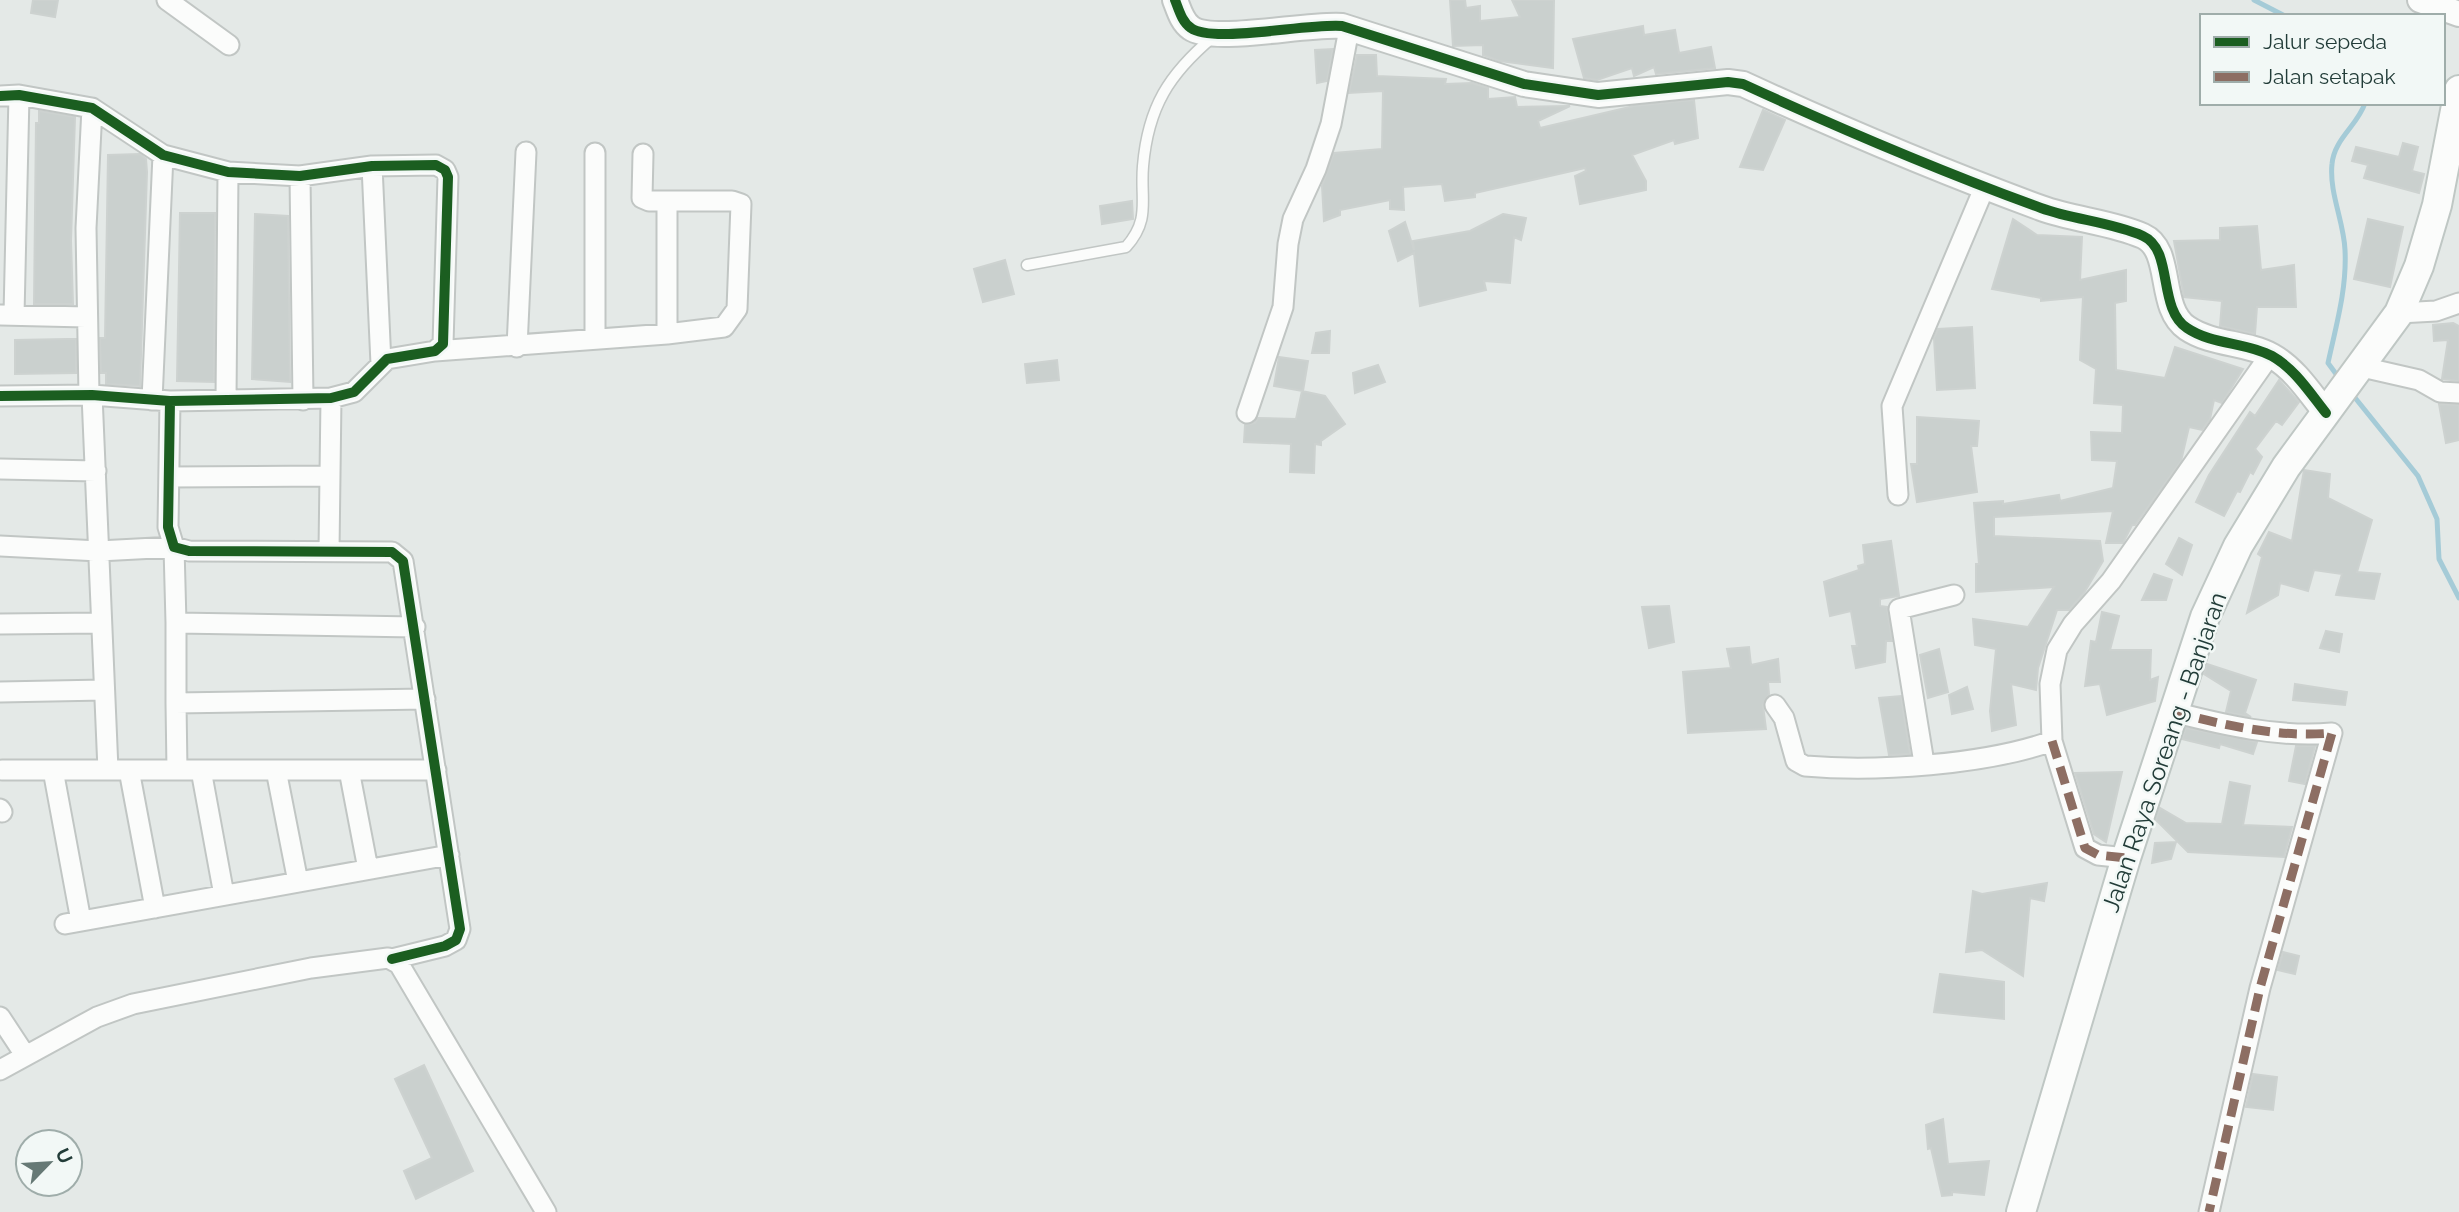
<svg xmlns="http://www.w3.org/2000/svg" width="2459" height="1212" font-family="Raleway,sans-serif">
<rect width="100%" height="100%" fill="#e4e9e7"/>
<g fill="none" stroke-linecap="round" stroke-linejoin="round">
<path stroke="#a5cbd7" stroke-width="5" d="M 2254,0 L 2285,16
M 2339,378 L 2328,363 C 2336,326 2347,289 2345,250 C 2344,222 2329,193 2332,164 C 2334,139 2358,125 2365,103
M 2352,394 L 2418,476 L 2437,519 L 2439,559 L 2459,598"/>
</g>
<path fill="#cad0ce" stroke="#cdd2d0" stroke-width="2" d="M 33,0 L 58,0 L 55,17 L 31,13 Z
M 1450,0 L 1465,0 L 1466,8 L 1480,6 L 1480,21 L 1520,17 L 1512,0 L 1554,0 L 1553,68 L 1500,61 L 1483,55 L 1483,45 L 1453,46 Z
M 1643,26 L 1644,35 L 1675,30 L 1679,53 L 1711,47 L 1715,68 L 1656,74 L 1654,67 L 1634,76 L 1632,68 L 1597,80 L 1584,78 L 1573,39 Z
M 1333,49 L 1327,81 L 1317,83 L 1315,50 Z
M 1357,55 L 1376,55 L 1377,76 L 1446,79 L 1445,84 L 1472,83 L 1488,88 L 1488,99 L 1515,97 L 1517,107 L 1570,106 L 1538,121 L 1540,128 L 1634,106 L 1694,100 L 1698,138 L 1675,144 L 1674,140 L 1632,155 L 1646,181 L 1646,190 L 1580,204 L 1575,176 L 1586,171 L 1585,168 L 1475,193 L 1475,197 L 1445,201 L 1442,184 L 1403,187 L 1404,210 L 1390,209 L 1390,200 L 1340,210 L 1340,215 L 1324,221 L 1322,186 L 1334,153 L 1382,149 L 1383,91 L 1349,93 Z
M 1763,110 L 1785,120 L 1763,170 L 1740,167 Z
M 39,111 L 75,117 L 71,241 L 73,304 L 34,304 L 36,123 L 39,123 Z
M 2403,143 L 2418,147 L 2412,171 L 2424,174 L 2419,193 L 2364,178 L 2368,165 L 2352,161 L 2356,147 L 2399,157 Z
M 140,154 L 146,159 L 147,172 L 140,386 L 106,384 L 106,373 L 101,373 L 100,338 L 105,338 L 108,155 Z
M 1132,201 L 1133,219 L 1102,224 L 1100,206 Z
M 180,213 L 215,213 L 214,382 L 177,381 Z
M 255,214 L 288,216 L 290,382 L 252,379 Z
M 1503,214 L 1526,218 L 1521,240 L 1514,237 L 1510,283 L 1484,281 L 1486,290 L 1420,306 L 1414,253 L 1398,261 L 1389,231 L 1405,222 L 1414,250 L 1413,241 L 1470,231 Z
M 2013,219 L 2037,235 L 2082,237 L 2080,280 L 2126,270 L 2126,301 L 2115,303 L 2116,370 L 2165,378 L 2175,347 L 2243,369 L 2222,403 L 2214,400 L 2210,419 L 2202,430 L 2189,427 L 2181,461 L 2135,525 L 2132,525 L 2123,543 L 2106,543 L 2113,511 L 1994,517 L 1994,536 L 2100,541 L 2103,561 L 2084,593 L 2069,610 L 2057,610 L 2038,668 L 2036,690 L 2011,684 L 2016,725 L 1992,731 L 1990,711 L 1996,649 L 1975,645 L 1973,619 L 2028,627 L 2054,587 L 1976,592 L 1976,564 L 1979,564 L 1974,503 L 2003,501 L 2003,504 L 2059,495 L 2060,501 L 2113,488 L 2117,461 L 2092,460 L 2091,432 L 2122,433 L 2123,405 L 2094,403 L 2096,369 L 2080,360 L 2083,297 L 2041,301 L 2041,298 L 1992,289 Z
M 2368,219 L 2403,227 L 2390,287 L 2354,279 Z
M 2257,226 L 2261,270 L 2294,265 L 2296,307 L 2257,307 L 2255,334 L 2220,326 L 2222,301 L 2184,297 L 2174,241 L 2220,240 L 2220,228 Z
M 1005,260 L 1014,294 L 983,302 L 974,269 Z
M 2453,323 L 2459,326 L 2459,381 L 2442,379 L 2448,340 L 2434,341 L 2433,325 Z
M 1972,327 L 1975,388 L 1937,390 L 1934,338 L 1938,329 Z
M 1330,331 L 1329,353 L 1312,353 L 1316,333 Z
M 67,339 L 76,339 L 76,373 L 15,374 L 15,340 Z
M 1279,357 L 1308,361 L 1303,391 L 1274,386 Z
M 1057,360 L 1059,380 L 1027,383 L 1025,364 Z
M 1378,365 L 1385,382 L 1355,393 L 1353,373 Z
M 2279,380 L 2299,402 L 2282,425 L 2276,421 L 2255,449 L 2262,457 L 2253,474 L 2250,472 L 2240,492 L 2237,491 L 2224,516 L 2196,502 L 2209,475 L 2250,412 L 2255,416 Z
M 1302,391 L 1325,396 L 1345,424 L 1321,441 L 1321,445 L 1315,444 L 1314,473 L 1290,472 L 1291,444 L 1244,442 L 1245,425 L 1255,423 L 1258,418 L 1296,419 Z
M 2439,404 L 2459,405 L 2459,440 L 2446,443 Z
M 1917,417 L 1979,421 L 1977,446 L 1971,446 L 1977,492 L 1917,502 L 1911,464 L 1917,464 Z
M 2304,470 L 2330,474 L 2328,498 L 2372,520 L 2357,572 L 2380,574 L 2374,599 L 2336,595 L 2342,574 L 2314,570 L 2308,591 L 2280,583 L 2278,595 L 2247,613 L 2262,557 L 2258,554 L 2269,532 L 2292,541 Z
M 2179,538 L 2192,545 L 2182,575 L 2166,564 Z
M 1891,541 L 1899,596 L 1880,599 L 1880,606 L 1887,607 L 1892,641 L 1886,641 L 1885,662 L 1856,668 L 1852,646 L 1857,646 L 1851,611 L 1830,616 L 1824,582 L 1859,570 L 1858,566 L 1865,564 L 1863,545 Z
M 2154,574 L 2172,580 L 2166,600 L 2142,600 Z
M 1669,606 L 1674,642 L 1649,648 L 1642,607 Z
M 2102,612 L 2119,616 L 2110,650 L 2151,650 L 2150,680 L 2158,677 L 2155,701 L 2107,715 L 2100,684 L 2085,686 L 2091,641 L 2096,642 Z
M 2326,631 L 2342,634 L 2339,652 L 2320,648 Z
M 1749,647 L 1751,665 L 1778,659 L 1780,682 L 1768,682 L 1769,694 L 1763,705 L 1766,729 L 1688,733 L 1683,672 L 1731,668 L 1727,649 Z
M 1939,649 L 1948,692 L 1928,698 L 1920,655 Z
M 2207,664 L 2256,680 L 2245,713 L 2251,717 L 2226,712 L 2231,691 L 2204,674 Z
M 2295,684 L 2347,692 L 2345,705 L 2293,700 Z
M 1967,687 L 1973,709 L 1952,714 L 1949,695 Z
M 1901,696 L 1910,754 L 1889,755 L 1879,698 Z
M 2186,728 L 2257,742 L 2253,754 L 2220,744 L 2219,748 L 2182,739 Z
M 2296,746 L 2315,746 L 2305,784 L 2289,781 Z
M 2122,772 L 2106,842 L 2094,834 L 2075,773 Z
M 2230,782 L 2250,786 L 2243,825 L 2292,827 L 2284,857 L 2188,852 L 2156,820 L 2160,808 L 2186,823 L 2222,824 Z
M 2176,842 L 2171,859 L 2152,863 L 2155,843 Z
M 2047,883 L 2044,901 L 2030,898 L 2023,976 L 1982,950 L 1966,952 L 1973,891 L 1982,894 Z
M 2283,952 L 2299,956 L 2295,974 L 2278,970 Z
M 1940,974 L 2004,982 L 2004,1019 L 1934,1012 Z
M 424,1065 L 473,1171 L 416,1199 L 404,1171 L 432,1158 L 395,1079 Z
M 2253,1074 L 2277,1077 L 2273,1110 L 2246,1107 Z
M 1943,1119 L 1948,1164 L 1989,1161 L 1984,1195 L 1952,1192 L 1952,1195 L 1942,1196 L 1931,1148 L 1928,1149 L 1926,1125 Z"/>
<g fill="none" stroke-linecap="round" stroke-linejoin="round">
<defs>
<path id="service" d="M 1027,265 L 1126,247 C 1151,219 1140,200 1143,166 C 1148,107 1169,74 1213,37"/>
<path id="minor" d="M 167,0 L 229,45
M 0,96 L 19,95 L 92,108 L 163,155 L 228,172 L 300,176 L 372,166 L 436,165 L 445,170 L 448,177 L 443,344 L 435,351 L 387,359 L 354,392 L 331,398 L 170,401 L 92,395 L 0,396
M 595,153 L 595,339
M 372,166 L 381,364
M 300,176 L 303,400
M 667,201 L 667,334
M 2399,313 L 2436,311 L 2459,303
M 0,315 L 86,317
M 14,315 L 19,95
M 517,347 L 526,152
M 435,351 L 667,334 L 724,327 L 737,309 L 741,204 L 732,201 L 649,201 L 642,198 L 643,154
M 2362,367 L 2419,380 L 2440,392 L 2459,393
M 89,395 L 86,228 L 92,108
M 92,395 L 108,770
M 226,399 L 228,172
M 152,400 L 163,155
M 170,401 L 168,527 L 174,547 L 189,551 L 392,552 L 403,561 L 460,929 L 456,940 L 445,946 L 392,959
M 1247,413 L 1283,307 L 1288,244 L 1293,219 L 1316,169 L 1331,124 L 1349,29
M 0,469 L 96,471
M 169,477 L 330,476
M 1898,495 L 1892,406 L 1985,186
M 0,546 L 99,551 L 174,547 L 176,623
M 329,551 L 331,398
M 0,624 L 101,623
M 415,627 L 176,623 L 176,703 L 425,699
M 0,692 L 104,690
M 176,703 L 177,770
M 1775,705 L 1784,718 L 1796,761 L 1805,766 C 1876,772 1985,765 2052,741 L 2050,684 L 2057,650 L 2073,624 L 2111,581 L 2270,355
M 2173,712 C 2224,725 2279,738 2332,733 L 2260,988 L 2209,1212
M 2052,741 L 2085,848 L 2098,855 L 2126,858
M 1924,763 L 1899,609 L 1954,595
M 2,770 L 436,770
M 53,770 L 81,921
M 129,770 L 155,908
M 201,770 L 224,895
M 276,770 L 298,882
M 349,770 L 368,869
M 0,809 L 2,812
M 65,924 L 449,855
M 0,1017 L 25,1055
M 0,1070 L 97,1017 L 133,1004 L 311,968 L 388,958 L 399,964 L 546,1212"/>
<path id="tertiary" d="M 1175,0 C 1179,10 1182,22 1191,28 C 1213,44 1308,23 1342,26 L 1524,84 L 1598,95 L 1728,82 L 1743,84 C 1841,129 1940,171 2041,208 C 2074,220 2111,222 2143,236 C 2174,250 2157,308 2187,328 C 2212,345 2246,342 2272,356 C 2295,369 2310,393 2326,413
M 2420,0 L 2459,14"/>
<path id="secondary" d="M 2021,1212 L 2126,858 L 2205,617 L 2238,546 L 2286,467 L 2399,313 L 2419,266 L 2437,205 L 2459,90"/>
</defs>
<use href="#service" stroke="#c1c6c4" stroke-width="13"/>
<use href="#minor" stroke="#c1c6c4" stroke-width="23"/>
<use href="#tertiary" stroke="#c1c6c4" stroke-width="28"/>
<use href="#secondary" stroke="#bfc7c4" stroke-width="32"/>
<use href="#service" stroke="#fbfcfb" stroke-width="10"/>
<use href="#minor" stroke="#fbfcfb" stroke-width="19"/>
<use href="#tertiary" stroke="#fbfcfb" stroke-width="24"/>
<use href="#secondary" stroke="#fbfcfb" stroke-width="28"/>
<path stroke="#8d6e63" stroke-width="9" stroke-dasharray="18 9" stroke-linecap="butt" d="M 2173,712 C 2224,725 2279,738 2332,733 L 2260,988 L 2209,1212
M 2052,741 L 2085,848 L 2098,855 L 2126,858"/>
<defs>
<path id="cycleway" d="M 1175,0 C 1179,10 1182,22 1191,28 C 1213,44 1308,23 1342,26 L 1524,84 L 1598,95 L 1728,82 L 1743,84 C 1841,129 1940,171 2041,208 C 2074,220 2111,222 2143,236 C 2174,250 2157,308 2187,328 C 2212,345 2246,342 2272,356 C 2295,369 2310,393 2326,413
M 0,96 L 19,95 L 92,108 L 163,155 L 228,172 L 300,176 L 372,166 L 436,165 L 445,170 L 448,177 L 443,344 L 435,351 L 387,359 L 354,392 L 331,398 L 170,401 L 92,395 L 0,396
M 170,401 L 168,527 L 174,547 L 189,551 L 392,552 L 403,561 L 460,929 L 456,940 L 445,946 L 392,959"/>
</defs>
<use href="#cycleway" stroke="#f2f8f6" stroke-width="15"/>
<use href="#cycleway" stroke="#1b5e20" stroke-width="10"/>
</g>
<g text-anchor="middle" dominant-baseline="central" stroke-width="5" stroke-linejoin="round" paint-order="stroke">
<g font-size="24" fill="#223c38" stroke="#f2f8f6">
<text transform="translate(2164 752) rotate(-71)">Jalan Raya Soreang - Banjaran</text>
</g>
</g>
<rect x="2200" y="14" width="245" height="91" fill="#f2f8f6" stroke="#9fadaa" stroke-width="2"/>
<rect x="2214" y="37" width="35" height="10" fill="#1b5e20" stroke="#9fadaa" stroke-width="2"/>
<text x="2263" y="49" font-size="21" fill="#223c38">Jalur sepeda</text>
<rect x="2214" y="72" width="35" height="10" fill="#8d6e63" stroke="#9fadaa" stroke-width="2"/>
<text x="2263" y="84" font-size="21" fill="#223c38">Jalan setapak</text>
<g transform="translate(49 1163) rotate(65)"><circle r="33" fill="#f2f8f6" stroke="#9fadaa" stroke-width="2"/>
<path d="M0-5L12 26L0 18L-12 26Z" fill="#667975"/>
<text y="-10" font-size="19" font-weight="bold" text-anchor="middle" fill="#223c38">U</text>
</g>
</svg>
